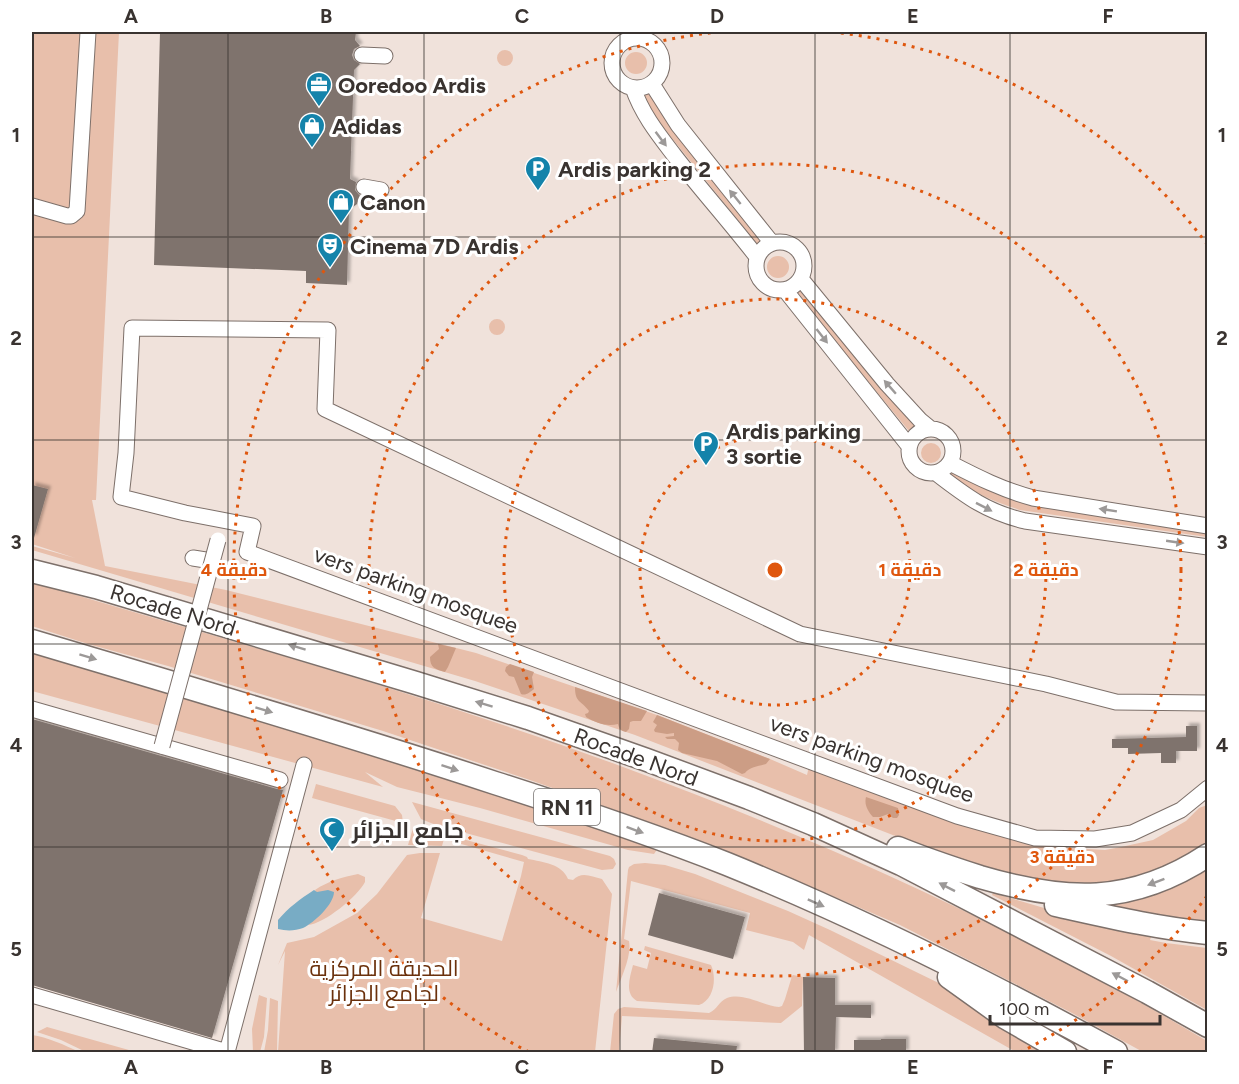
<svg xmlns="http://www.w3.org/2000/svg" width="1239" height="1084" font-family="Figtree,Cairo,sans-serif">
<defs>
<filter id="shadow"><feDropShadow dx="3" dy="-3" stdDeviation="1.5" flood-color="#0004"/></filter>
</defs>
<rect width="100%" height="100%" fill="#f0e2db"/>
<path fill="#e8bfab" d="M 32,32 L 119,32 L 96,500 L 92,500 L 105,566 L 226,590 L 476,653 L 657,715 L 770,759 L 807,775 L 809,766 L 1025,842 L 1055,847 L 1105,850 L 1121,847 L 1153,840 L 1186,821 L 1199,808 L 1207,805 L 1207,849 L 1160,875 L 1071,889 L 970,865 L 635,735 L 475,681 L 32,550 L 32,546 L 75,558 L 32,544 Z
M497 58a8 8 0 1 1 16 0a8 8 0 1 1-16 0Z
M625 63a11 11 0 1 1 22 0a11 11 0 1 1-22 0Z
M 648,90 L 660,112 L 764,241 L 758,245 L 654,116 L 642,93 Z
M767 267a11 11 0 1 1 22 0a11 11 0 1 1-22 0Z
M 800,287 L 915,426 L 909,431 L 794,292 Z
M489 327a8 8 0 1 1 16 0a8 8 0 1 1-16 0Z
M921 453a10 10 0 1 1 20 0a10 10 0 1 1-20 0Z
M 954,470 C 975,485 996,496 1022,502 L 1207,530 L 1207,537 L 1020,510 C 995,502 971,492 950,475 Z
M 32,582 C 227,640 423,694 615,764 C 820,839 1019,929 1207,1041 L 1207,1052 L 1143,1052 L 1072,1013 L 900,925 L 751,861 L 645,821 L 530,780 L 383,731 L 168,666 L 88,644 L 32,626 Z
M 32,652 C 235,712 437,774 638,842 L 656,850 L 656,851 L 654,854 L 628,850 L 480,808 L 397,787 L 365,772 L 383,787 L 32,691 Z
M 316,784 L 395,806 L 402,815 L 403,823 L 312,798 Z
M 412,802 L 610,856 L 614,859 L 616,864 L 613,869 L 602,870 L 436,825 L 421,819 Z
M 413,828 L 455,837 L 522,855 L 527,857 L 528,859 C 543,862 562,864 568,879 L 573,880 C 581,871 591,876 602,879 L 612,894 L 595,1052 L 278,1052 L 285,951 L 278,965 L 287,943 L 314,937 L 357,913 L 377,894 L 407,855 L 420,853 L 440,853 L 421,918 L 502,941 L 521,876 L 524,862 L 444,839 L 442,846 L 408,845 Z
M 645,863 L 665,865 L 695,874 L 788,911 L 830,930 L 951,989 L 1059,1052 L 1016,1052 L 809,935 L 804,950 L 793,942 L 746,930 L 750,913 L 631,881 L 624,939 L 629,941 C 632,956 621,978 616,992 L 628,870 L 629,867 L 634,864 Z
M 1207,863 L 1207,926 L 1073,902 Z
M 358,874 L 365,877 L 365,882 C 358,896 324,924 308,925 L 317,917 L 319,892 L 316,892 L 315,890 C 328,881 343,877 358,874 Z
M 993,893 L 1085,920 L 1144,935 L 1151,937 L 1150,940 L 1166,943 L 1207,948 L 1207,1010 L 1111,956 L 992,895 Z
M 645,946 L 711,965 C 717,978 714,1000 699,1005 L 637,1001 C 624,994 630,977 633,965 L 647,969 L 651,953 L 644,950 Z
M 793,975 L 803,977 L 802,1006 L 781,1023 L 622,1016 L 619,1052 L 610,1052 L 614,1014 L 618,1009 L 624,1007 L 709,1013 C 717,1010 719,1001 727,998 C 744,992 763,1006 779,1007 L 782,1006 L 785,999 L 792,976 Z
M 259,995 L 267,998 L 264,1037 L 260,1052 L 253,1052 L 252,1029 Z
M 270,998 L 278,1001 L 277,1052 L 264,1052 L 268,1030 Z
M 47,1027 L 136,1052 L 86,1052 L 61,1040 L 37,1032 Z
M 32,1035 C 47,1037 65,1045 79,1052 L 32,1052 Z"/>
<path fill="#cc9d85" d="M 438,644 L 456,648 L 448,667 L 445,672 C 435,669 430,668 430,657 L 439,649 Z
M 510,664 L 534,672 L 532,677 L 534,689 C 530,692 526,696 521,694 L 514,677 L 509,676 L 505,671 L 506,667 Z
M 575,687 L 647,711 L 641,721 L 633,721 L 630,722 L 629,729 L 626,732 C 621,731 619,729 618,724 C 607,727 596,723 586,717 L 585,714 L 588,713 L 589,711 C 581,700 575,703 575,687 Z
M 657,715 L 770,759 L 766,764 C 759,766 750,767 745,773 L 742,774 L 717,761 L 682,753 L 678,750 L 679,743 L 675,739 L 667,739 L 665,737 L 674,736 L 674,733 L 667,734 L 655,732 L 654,730 L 657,725 L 653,722 Z
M 866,797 L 898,808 L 899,815 L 897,818 L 893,818 L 888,814 L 880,817 L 873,817 C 868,811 864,805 866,797 Z"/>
<path fill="#78acc5" d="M 314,890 L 317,892 L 328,890 L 334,892 C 334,904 314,923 303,928 C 295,931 286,931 278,929 L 278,920 C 288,908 300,899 314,890 Z"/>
<path fill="#7f736d" filter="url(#shadow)" d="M 160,32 L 356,32 L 355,40 L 360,46 L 354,49 L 352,55 L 354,60 L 360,64 L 354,70 L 350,179 L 356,182 L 355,190 L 360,196 L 357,204 L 349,210 L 347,285 L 306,283 L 306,271 L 154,265 Z
M 32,485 L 48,489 L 34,538 L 32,537 Z
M 32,719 L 277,789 L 283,790 L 212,1038 L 32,985 Z
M 1186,726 L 1197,726 L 1197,751 L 1176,751 L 1176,763 L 1161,763 L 1161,753 L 1128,754 L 1128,748 L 1112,748 L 1112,739 L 1186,737 Z
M 659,893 L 745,917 L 733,959 L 648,935 Z
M 803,977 L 835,978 L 835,1005 L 871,1005 L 871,1018 L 836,1017 L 835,1053 L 804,1053 Z
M 654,1038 L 737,1046 L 736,1053 L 652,1053 Z
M 881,1039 L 906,1039 L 906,1053 L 854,1053 L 854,1040 L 881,1040 Z"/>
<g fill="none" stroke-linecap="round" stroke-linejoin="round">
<defs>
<path id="minor" d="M612 63a25 25 0 1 1 50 0a25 25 0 1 1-50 0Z
M 362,55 L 385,56
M 652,84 L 678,125 L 772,243
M 633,88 C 642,114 658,134 674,155 C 701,190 730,222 757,257
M 364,187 L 381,190
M 32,206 L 67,216 L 71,216 L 77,211 L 88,32
M756 266a24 24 0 1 1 48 0a24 24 0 1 1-48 0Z
M 801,279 L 887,384 L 920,420 L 931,429
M 785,290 L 909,446
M909 451a22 22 0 1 1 44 0a22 22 0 1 1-44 0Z
M 950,463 C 977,477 1003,490 1033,498 L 1208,526
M 936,473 C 967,497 987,512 1025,521 L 1208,547
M 193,558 L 212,561
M 1208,703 L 1116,702 L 1046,684 L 800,634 L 325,409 L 328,330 L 132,328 L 126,453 L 121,497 L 185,513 L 253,526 L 247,552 L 957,816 L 1035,838 L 1095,839 L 1132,833 L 1181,810 L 1208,788
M 32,709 L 280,780
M 32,995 L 227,1052 L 304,765"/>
<path id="highway" d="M 32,571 L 96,587 L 416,683 L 528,718 L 647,760 L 749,798 L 813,824 L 901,864 L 1147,992 L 1208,1026
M 32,641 C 186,687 341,732 495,783 C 573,808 651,834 727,864 C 860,918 990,983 1116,1052
M 898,848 C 925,859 952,868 980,877 C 1065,902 1131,906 1208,855
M 1056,905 C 1106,916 1156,928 1208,933
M 949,977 L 1006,1018 L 1065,1052"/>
</defs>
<use href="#minor" stroke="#7d706a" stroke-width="17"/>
<use href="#highway" stroke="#7d706a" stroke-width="25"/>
<use href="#minor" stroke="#fff" stroke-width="15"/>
<use href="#highway" stroke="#fff" stroke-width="22"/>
<defs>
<path id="minor-bridge" d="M 162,746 L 218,540"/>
</defs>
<use href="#minor-bridge" stroke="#7d706a" stroke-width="17" stroke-linecap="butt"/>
<use href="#minor-bridge" stroke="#fff" stroke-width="15"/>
</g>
<defs><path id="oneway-solid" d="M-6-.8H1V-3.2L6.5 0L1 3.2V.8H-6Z" transform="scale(1.5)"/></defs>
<g fill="#9c9998">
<use href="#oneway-solid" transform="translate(661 139) rotate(53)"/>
<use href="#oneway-solid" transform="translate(735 197) rotate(-129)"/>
<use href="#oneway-solid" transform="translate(822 336) rotate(52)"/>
<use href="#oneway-solid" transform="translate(890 387) rotate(-131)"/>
<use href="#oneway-solid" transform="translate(984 507) rotate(27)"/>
<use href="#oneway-solid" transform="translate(1108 510) rotate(-171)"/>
<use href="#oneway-solid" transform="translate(1175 542) rotate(8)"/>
<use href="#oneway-solid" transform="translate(297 647) rotate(-163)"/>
<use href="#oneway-solid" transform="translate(88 657) rotate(17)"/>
<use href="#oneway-solid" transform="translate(484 704) rotate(-163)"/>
<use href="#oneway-solid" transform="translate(264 710) rotate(17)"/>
<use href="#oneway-solid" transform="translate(450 768) rotate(18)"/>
<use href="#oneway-solid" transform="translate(635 830) rotate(20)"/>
<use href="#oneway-solid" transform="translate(1156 882) rotate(159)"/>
<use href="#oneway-solid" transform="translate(947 887) rotate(-153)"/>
<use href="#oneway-solid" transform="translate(816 903) rotate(24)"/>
<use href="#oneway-solid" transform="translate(1120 977) rotate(-152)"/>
</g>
<path fill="none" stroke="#393330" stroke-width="1.5" stroke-opacity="0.55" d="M 228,32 L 228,1052M 424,32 L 424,1052M 620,32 L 620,1052M 815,32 L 815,1052M 1010,32 L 1010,1052M 32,237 L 1208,237M 32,440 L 1208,440M 32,644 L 1208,644M 32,847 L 1208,847"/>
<g fill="none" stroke="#df570e" stroke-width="3" stroke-dasharray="3 6">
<circle cx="775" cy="570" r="135"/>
<circle cx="775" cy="570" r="271"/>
<circle cx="775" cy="570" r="406"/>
<path d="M1207 896A541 541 0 0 1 1021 1052M529 1052A541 541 0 0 1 718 32M832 32A541 541 0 0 1 1207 244"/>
</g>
<defs>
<symbol id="office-pin" viewBox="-11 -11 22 30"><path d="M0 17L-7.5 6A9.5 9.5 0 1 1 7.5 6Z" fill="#1483aa" stroke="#fff"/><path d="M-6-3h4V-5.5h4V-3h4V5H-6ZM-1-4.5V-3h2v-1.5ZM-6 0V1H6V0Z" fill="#fff"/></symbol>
<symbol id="shop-pin" viewBox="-11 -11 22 30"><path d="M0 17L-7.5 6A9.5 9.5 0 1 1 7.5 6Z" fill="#1483aa" stroke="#fff"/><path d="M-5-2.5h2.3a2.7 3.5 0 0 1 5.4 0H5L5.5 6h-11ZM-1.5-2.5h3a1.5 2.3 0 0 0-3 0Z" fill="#fff"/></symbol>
<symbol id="parking-pin" viewBox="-11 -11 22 30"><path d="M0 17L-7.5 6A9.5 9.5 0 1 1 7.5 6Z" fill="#1483aa" stroke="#fff"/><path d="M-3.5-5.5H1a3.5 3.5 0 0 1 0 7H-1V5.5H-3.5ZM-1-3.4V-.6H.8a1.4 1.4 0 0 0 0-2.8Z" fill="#fff"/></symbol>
<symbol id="theatre-pin" viewBox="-11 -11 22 30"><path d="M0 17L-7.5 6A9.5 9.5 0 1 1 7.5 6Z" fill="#1483aa" stroke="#fff"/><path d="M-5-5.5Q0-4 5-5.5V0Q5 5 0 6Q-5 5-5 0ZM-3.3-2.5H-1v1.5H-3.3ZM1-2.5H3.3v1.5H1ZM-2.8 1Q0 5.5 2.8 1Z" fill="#fff"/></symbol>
<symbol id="mosque-pin" viewBox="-11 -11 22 30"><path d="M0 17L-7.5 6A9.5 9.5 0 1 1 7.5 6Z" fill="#1483aa" stroke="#fff"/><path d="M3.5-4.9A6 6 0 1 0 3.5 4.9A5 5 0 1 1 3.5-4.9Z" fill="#fff"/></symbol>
</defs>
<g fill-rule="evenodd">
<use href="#office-pin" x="304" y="70" width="30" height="40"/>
<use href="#shop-pin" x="297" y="111" width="30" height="40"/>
<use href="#parking-pin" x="523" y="154" width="30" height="40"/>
<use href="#shop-pin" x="326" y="187" width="30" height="40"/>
<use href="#theatre-pin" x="315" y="231" width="30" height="40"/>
<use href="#parking-pin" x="691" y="429" width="30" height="40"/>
<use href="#mosque-pin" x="317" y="815" width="30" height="40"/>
</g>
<g text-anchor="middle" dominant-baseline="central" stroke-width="6" stroke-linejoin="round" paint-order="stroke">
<rect fill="#fff" stroke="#74706e" stroke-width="1.5" x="534" y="789" width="66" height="36" rx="4.5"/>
<g font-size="21" font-weight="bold" fill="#393330">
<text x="567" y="807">RN 11</text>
</g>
<g font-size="22" font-weight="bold" fill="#393330" stroke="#fff" text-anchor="start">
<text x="338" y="85">Ooredoo Ardis</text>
<text x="332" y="126">Adidas</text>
<text x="558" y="169">Ardis parking 2</text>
<text x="360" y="202">Canon</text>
<text x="350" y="246">Cinema 7D Ardis</text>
<text x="726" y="431">Ardis parking<tspan x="726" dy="25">3 sortie</tspan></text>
<text x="352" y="830">جامع الجزائر</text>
</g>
<g font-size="22" fill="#393330" stroke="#fff">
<text transform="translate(416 590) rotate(20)">vers parking mosquee</text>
<text transform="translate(173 610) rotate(17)">Rocade Nord</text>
<text transform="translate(636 757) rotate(20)">Rocade Nord</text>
<text transform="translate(872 759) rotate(20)">vers parking mosquee</text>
</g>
<g font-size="22" fill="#6b310c" stroke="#fff">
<text x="384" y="968">الحديقة المركزية<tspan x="384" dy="25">لجامع الجزائر</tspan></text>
</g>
</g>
<circle cx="775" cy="570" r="9" fill="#df570e" stroke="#fff" stroke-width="3"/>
<g font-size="18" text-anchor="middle" font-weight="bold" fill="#df570e" stroke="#fff" stroke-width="6" stroke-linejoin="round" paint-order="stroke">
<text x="910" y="576">1 دقيقة</text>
<text x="1046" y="576">2 دقيقة</text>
<text x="234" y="576">4 دقيقة</text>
<text x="1062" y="863">3 دقيقة</text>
</g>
<rect width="1239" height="1084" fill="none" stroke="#ffffff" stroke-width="66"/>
<path d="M990 1015v9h170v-9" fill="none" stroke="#393330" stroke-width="3"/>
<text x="999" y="1015" font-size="18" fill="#393330" stroke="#ffffff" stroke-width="4.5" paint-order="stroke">100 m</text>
<rect x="33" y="33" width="1173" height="1018" fill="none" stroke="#393330" stroke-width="2"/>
<g font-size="20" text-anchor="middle" font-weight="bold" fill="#393330">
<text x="131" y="23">A</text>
<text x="326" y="23">B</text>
<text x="522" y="23">C</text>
<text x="717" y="23">D</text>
<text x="913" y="23">E</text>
<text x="1108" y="23">F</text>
<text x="16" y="142">1</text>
<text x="1222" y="142">1</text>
<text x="16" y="345">2</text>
<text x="1222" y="345">2</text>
<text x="16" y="549">3</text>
<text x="1222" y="549">3</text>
<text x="16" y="752">4</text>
<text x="1222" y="752">4</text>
<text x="16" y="956">5</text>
<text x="1222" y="956">5</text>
<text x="131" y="1074">A</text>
<text x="326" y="1074">B</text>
<text x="522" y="1074">C</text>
<text x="717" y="1074">D</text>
<text x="913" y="1074">E</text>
<text x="1108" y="1074">F</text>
</g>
</svg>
